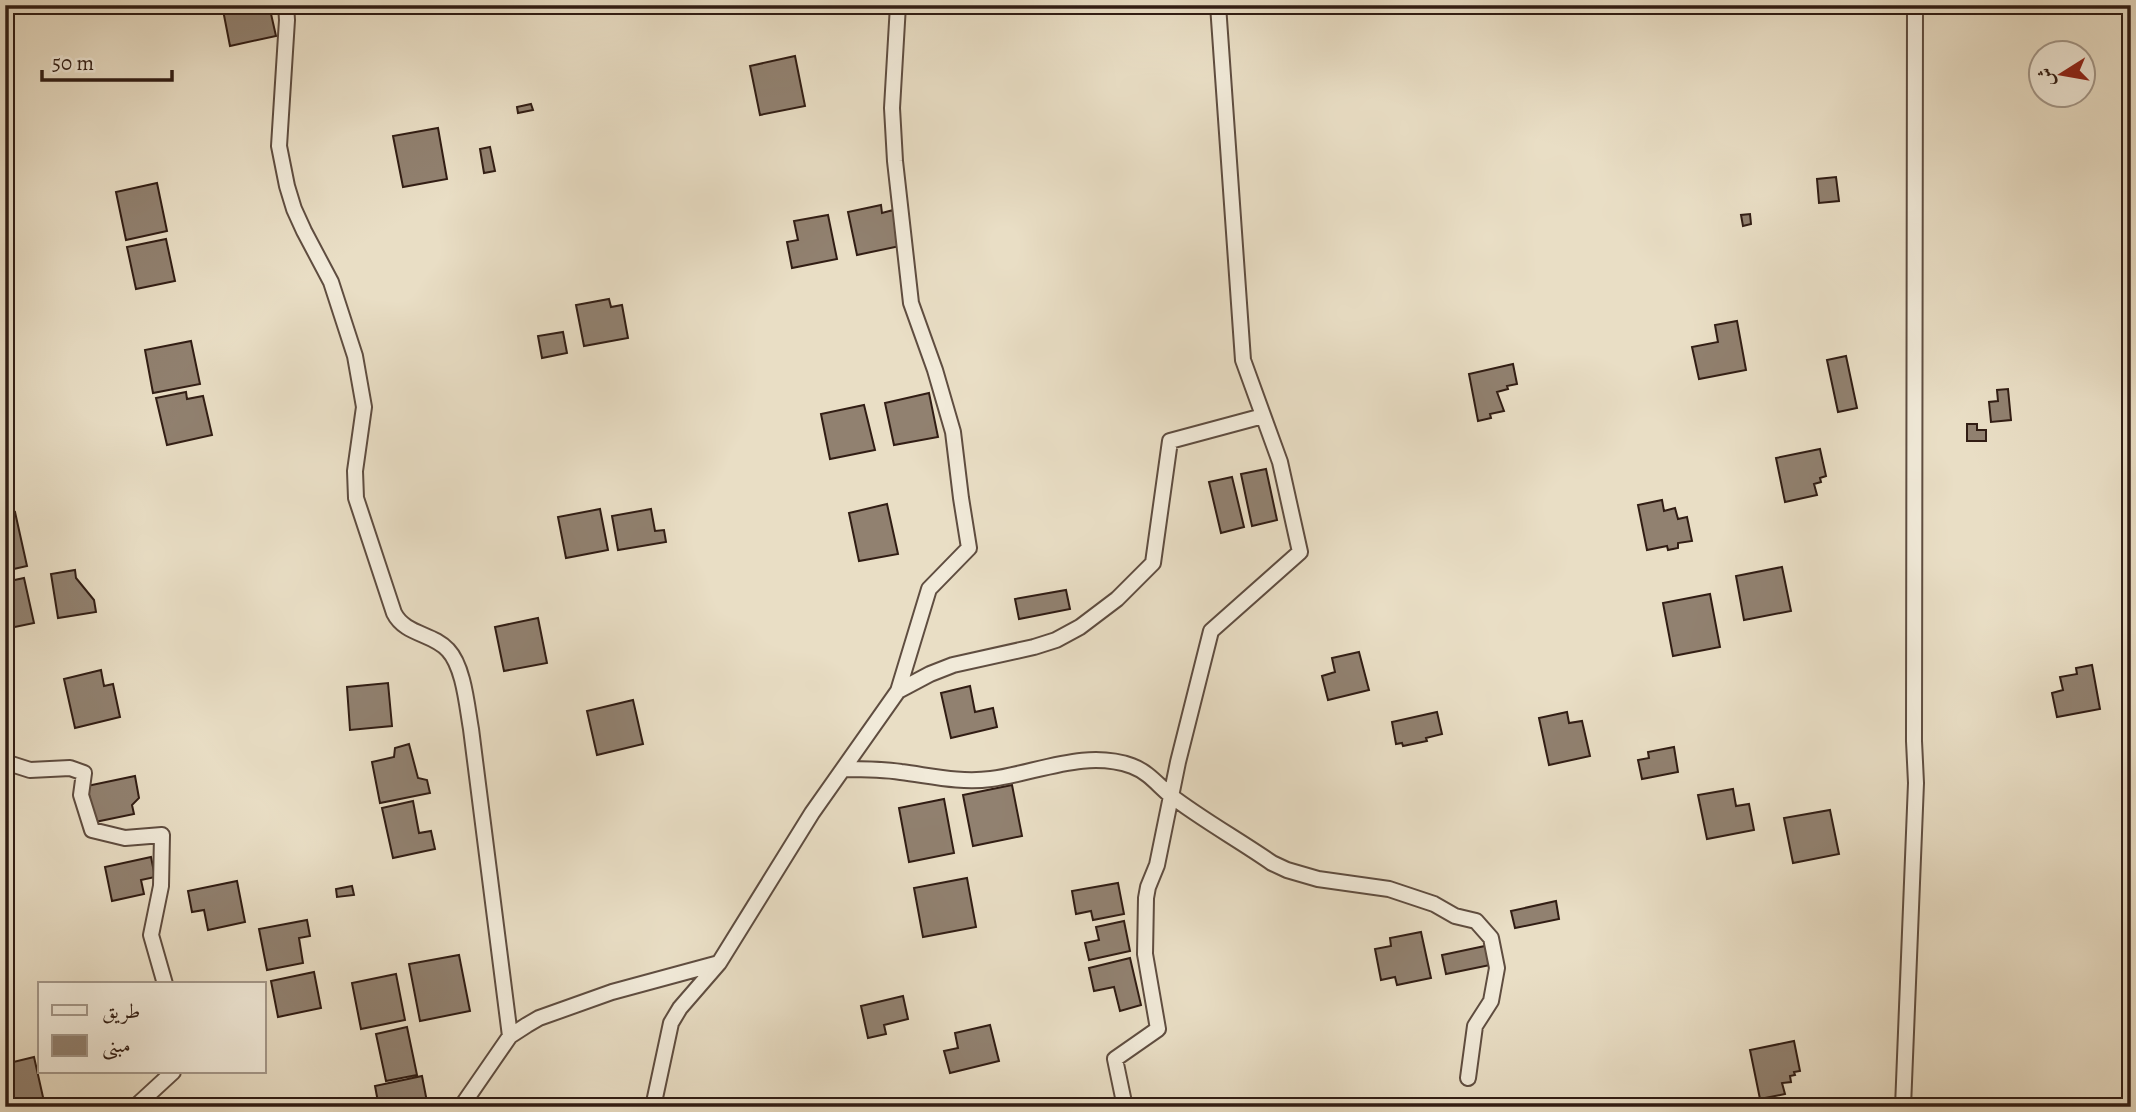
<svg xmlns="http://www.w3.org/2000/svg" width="2136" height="1112" font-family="Alegreya,Amiri,serif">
<rect width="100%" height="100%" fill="#e9dec5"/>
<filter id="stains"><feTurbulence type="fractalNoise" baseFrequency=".00286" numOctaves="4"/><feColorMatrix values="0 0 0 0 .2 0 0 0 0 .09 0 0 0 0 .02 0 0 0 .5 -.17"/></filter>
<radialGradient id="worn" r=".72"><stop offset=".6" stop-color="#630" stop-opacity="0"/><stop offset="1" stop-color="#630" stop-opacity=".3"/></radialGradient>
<path fill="#918170" stroke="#311d14" stroke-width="2" d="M 222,5 L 269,5 L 276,36 L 230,46 Z
M 795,56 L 805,106 L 760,115 L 750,66 Z
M 531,104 L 533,110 L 518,113 L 517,107 Z
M 438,128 L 447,179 L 403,187 L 393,136 Z
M 490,147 L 495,171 L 484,173 L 480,149 Z
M 1836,177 L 1839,201 L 1819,203 L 1817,179 Z
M 157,183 L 167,231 L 126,240 L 116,192 Z
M 881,205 L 882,213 L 893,210 L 900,246 L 857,255 L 848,212 Z
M 1750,214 L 1751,224 L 1743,226 L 1741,215 Z
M 828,215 L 837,259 L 792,268 L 787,242 L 798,240 L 794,221 Z
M 166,239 L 175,281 L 136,289 L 127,247 Z
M 609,299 L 611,307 L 622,305 L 628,338 L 584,346 L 576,305 Z
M 1737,321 L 1746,370 L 1699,379 L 1692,347 L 1718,342 L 1715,325 Z
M 563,332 L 567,353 L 542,358 L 538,336 Z
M 191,341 L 200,384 L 153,393 L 145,350 Z
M 1846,356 L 1857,408 L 1838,412 L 1827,360 Z
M 1513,364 L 1517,384 L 1507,386 L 1508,389 L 1497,392 L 1504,411 L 1490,414 L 1491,418 L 1478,421 L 1469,374 Z
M 2008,389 L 2011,420 L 1991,422 L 1989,402 L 1998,401 L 1997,390 Z
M 186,392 L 187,399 L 203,396 L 212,435 L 167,445 L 156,398 Z
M 929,393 L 938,437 L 894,445 L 885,403 Z
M 864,405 L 875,450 L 830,459 L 821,414 Z
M 1967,424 L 1977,424 L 1977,430 L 1986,430 L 1986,441 L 1967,441 Z
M 1820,449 L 1826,476 L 1820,478 L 1821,482 L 1814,484 L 1817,495 L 1785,502 L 1776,458 Z
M 1266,469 L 1277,520 L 1252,526 L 1241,474 Z
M 1232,477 L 1244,527 L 1221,533 L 1209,482 Z
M 1662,500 L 1664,511 L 1675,508 L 1678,519 L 1687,517 L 1692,541 L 1678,543 L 1678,548 L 1668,550 L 1667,546 L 1647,550 L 1638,505 Z
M 887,504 L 898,554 L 859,561 L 849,513 Z
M 600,509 L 608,550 L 566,558 L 558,517 Z
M 651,509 L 655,531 L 664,530 L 666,542 L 618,550 L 612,516 Z
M 15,512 L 27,566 L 5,571 L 5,514 Z
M 1782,567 L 1791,611 L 1744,620 L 1736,576 Z
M 75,570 L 76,578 L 94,600 L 96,612 L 58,618 L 51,574 Z
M 24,578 L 34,623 L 5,629 L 5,582 Z
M 1066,590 L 1070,609 L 1019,619 L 1015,599 Z
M 1710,594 L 1720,647 L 1673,656 L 1663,603 Z
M 538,618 L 547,663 L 504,671 L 495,627 Z
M 1359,652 L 1369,690 L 1328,700 L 1322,676 L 1335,672 L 1332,658 Z
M 2092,665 L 2100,709 L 2057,717 L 2052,693 L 2063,690 L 2060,677 L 2077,674 L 2076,668 Z
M 101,670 L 104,686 L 113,684 L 120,717 L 75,728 L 64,679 Z
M 388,683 L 392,726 L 350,730 L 347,687 Z
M 970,686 L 975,712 L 993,708 L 997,727 L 951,738 L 941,693 Z
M 633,700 L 643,744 L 597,755 L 587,711 Z
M 1437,712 L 1442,734 L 1426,738 L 1427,741 L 1403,746 L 1402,743 L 1396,744 L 1392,722 Z
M 1567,712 L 1569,723 L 1582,721 L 1590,756 L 1549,765 L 1539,718 Z
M 409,744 L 418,778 L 427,780 L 430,793 L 380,803 L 372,762 L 394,757 L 395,748 Z
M 1674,747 L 1678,772 L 1642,779 L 1638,760 L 1649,758 L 1648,752 Z
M 135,776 L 139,798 L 132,805 L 134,814 L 95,822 L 87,786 Z
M 1012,785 L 1022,836 L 973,846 L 963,795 Z
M 1733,789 L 1736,806 L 1749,804 L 1754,830 L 1707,839 L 1698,795 Z
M 944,799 L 954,853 L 909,862 L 899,808 Z
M 413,801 L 419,833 L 431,831 L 435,849 L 393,858 L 382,808 Z
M 1830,810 L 1839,854 L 1793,863 L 1784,818 Z
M 151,857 L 155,877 L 141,880 L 144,894 L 112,901 L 105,867 Z
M 967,878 L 976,927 L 923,937 L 914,888 Z
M 237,881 L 245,922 L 208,930 L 204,910 L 192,912 L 188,891 Z
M 1118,883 L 1124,914 L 1093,920 L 1091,911 L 1076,914 L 1072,891 Z
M 352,886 L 354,895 L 337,897 L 336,889 Z
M 1556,901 L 1559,919 L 1515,928 L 1511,911 Z
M 307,920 L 310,936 L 299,938 L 303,963 L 267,970 L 259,929 Z
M 1124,921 L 1130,951 L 1089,960 L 1085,943 L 1099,940 L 1096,927 Z
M 1421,932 L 1431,978 L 1397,985 L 1395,977 L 1381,980 L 1375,949 L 1391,946 L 1390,938 Z
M 1485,946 L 1490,965 L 1446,974 L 1442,955 Z
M 459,955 L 470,1011 L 420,1021 L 409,964 Z
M 1130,958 L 1141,1005 L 1120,1011 L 1114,987 L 1094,991 L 1089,968 Z
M 314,972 L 321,1008 L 278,1017 L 271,981 Z
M 396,974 L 405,1020 L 361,1029 L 352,983 Z
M 903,996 L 908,1019 L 884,1025 L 886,1034 L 868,1038 L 861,1006 Z
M 990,1025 L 999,1061 L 950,1073 L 944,1051 L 958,1048 L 955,1033 Z
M 407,1027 L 417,1075 L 386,1081 L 376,1034 Z
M 1794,1041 L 1800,1071 L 1794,1072 L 1795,1075 L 1790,1076 L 1791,1082 L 1782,1083 L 1785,1094 L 1760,1099 L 1750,1050 Z
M 34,1057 L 45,1106 L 8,1107 L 5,1096 L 5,1064 Z
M 422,1076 L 428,1107 L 389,1107 L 387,1100 L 378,1102 L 375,1086 Z"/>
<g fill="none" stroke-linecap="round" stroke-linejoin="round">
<defs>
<path id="minor" d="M 286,5 L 287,20 L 279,146 L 287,186 L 294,209 L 304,231 L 331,282 L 355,356 L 364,407 L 355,471 L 356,498 L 394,613 C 405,635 433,633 448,650 C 464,667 467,707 471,729 L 510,1036
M 898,691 L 930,674 L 953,665 L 1034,647 L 1056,640 L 1080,627 L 1117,599 L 1153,563 L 1170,441 L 1263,416
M 5,762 L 30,770 L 70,768 L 84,773 L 81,795 L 92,830 L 125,838 L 162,835 L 161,886 L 151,935 L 165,984
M 843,769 C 862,769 882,769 901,772 C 932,776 960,783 991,779 C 1037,773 1085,749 1132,766 C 1148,772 1157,784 1170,795 C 1201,819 1239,840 1272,863 L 1287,870 L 1318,879 L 1389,889 L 1434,904 L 1455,916 L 1476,921 L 1491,938 L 1497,968 L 1491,1001 L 1475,1026 L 1468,1078
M 135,1107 L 173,1072
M 461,1107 L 510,1036 L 527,1025 L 539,1018 L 612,992 L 719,963
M 653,1107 L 671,1023 L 680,1008 L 719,963 L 812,813 L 898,691 L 929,589 L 969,548 L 961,498 L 953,432 L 935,370 L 911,303 L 895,161 L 892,108 L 898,5
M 1125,1107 L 1115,1059 L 1158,1029 L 1145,954 L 1146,898 L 1148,887 L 1157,865 L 1178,762 L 1211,631 L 1300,552 L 1280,462 L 1243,360 L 1218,5
M 1903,1107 L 1916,783 L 1914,741 L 1915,5"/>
</defs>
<use href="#minor" stroke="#5f4d40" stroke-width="18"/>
<use href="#minor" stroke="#f1ead9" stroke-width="14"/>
</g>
<rect width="2136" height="1112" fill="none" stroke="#e9dec5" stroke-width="28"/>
<rect x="7" y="7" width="2122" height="1098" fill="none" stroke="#311d14" stroke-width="3.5"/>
<rect x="14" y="14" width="2108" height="1084" fill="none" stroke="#311d14" stroke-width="2"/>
<rect x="38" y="982" width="228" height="91" fill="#f1ead9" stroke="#a4988a" stroke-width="2"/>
<rect x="52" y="1005" width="35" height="10" fill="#f1ead9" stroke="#a4988a" stroke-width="2"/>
<text x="102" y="1018" font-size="21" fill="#311d14">طريق</text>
<rect x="52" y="1035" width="35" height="21" fill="#918170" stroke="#a4988a" stroke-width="2"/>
<text x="102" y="1052" font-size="21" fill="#311d14">مبنى</text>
<g transform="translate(2062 74) rotate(259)"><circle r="33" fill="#f1ead9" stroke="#a4988a" stroke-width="2"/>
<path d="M0-5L12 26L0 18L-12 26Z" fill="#8f2418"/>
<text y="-10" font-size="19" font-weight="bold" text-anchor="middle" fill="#311d14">ش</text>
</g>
<path d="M42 70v10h130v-10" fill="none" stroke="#311d14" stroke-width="3.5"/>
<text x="52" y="70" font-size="21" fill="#311d14" stroke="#f1ead9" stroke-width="5" paint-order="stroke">50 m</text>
<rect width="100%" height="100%" filter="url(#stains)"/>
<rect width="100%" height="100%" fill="url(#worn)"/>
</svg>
